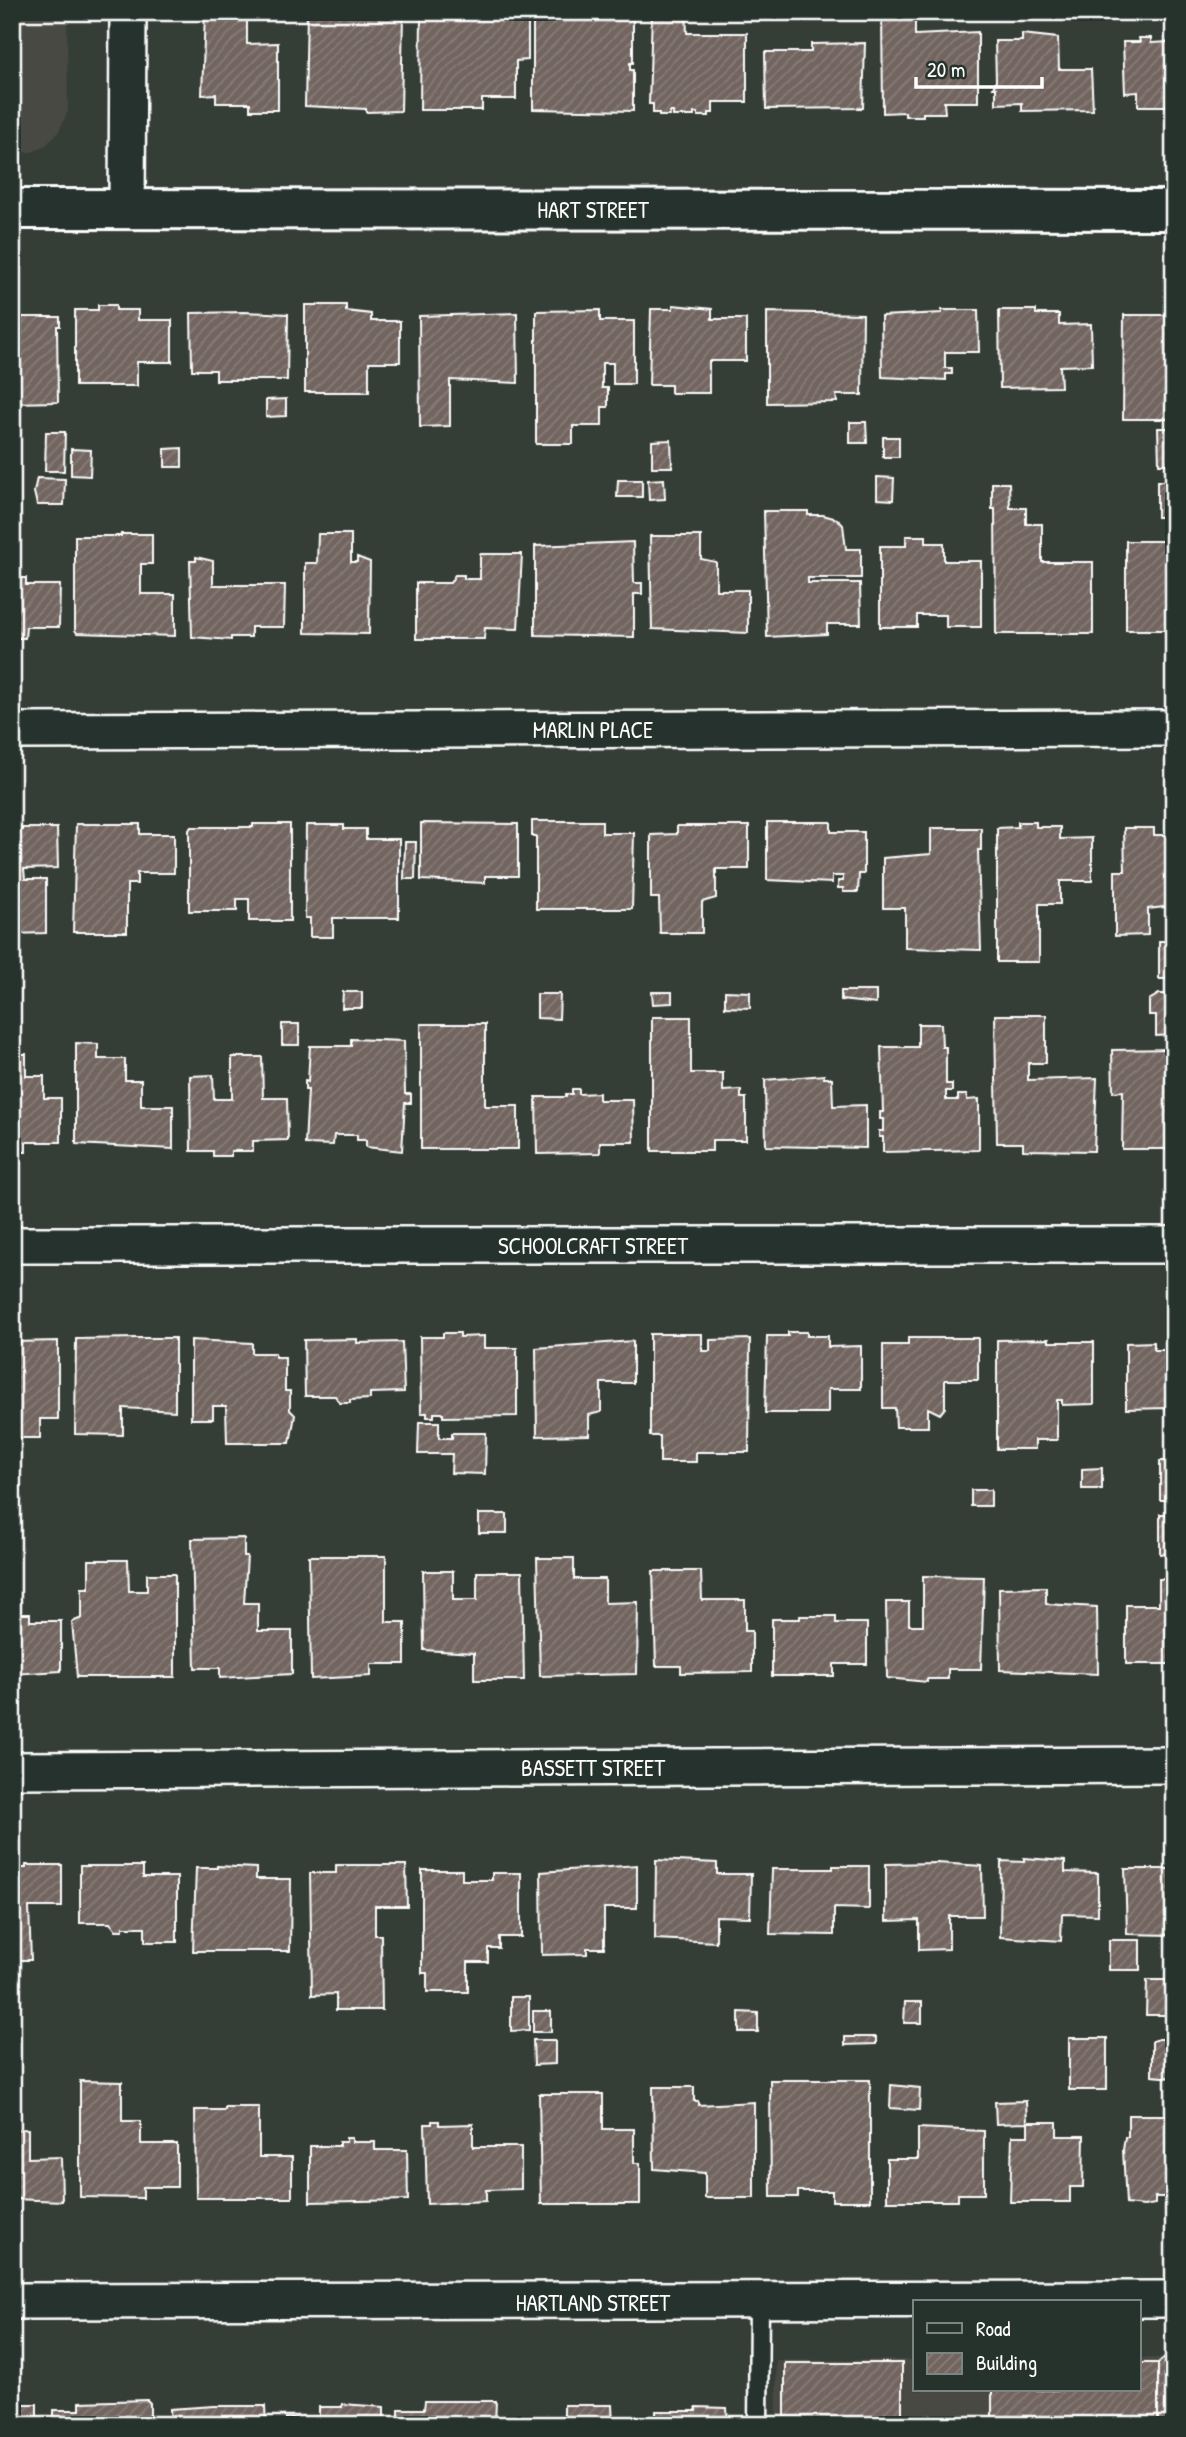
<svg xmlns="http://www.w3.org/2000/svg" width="1186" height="2437" font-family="'Patrick Hand',sans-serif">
<defs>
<pattern id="building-hatch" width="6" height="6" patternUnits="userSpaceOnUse" patternTransform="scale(1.75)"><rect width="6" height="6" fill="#726560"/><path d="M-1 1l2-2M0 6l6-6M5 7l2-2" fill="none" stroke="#877c78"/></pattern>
</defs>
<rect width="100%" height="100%" fill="#353d37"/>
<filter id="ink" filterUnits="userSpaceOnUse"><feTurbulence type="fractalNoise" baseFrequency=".0143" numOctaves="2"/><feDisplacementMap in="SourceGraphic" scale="14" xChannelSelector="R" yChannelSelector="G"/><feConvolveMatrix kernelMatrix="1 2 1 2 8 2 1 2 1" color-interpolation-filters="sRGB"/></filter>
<g filter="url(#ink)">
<path fill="#474943" d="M 12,12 L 67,12 L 68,111 L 58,133 L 45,146 L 32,152 L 12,153 Z
M 1139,2358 L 1174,2358 L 1174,2425 L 777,2425 L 776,2360 L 915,2360 L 915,2390 L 1139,2390 Z"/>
<path fill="url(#building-hatch)" stroke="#fff" stroke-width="2" d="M 205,12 L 247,12 L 247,44 L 278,43 L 278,110 L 250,110 L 250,103 L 216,103 L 216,94 L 202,95 Z
M 307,12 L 403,14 L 401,111 L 366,112 L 366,109 L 305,106 Z
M 421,12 L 528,12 L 528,60 L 516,61 L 516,99 L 482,99 L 482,110 L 420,110 Z
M 652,12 L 686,12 L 687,33 L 747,33 L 747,102 L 713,102 L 713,113 L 709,113 L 709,116 L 698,116 L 698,113 L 694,113 L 694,116 L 673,116 L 673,112 L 670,112 L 670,116 L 659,116 L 659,113 L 653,113 L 653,104 L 649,104 Z
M 882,12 L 915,12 L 915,35 L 978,32 L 978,102 L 944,102 L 945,113 L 923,113 L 923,116 L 905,116 L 905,112 L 883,113 Z
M 533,13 L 633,13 L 633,63 L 630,63 L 630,70 L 633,70 L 633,111 L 533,109 Z
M 1171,31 L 1174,31 L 1174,106 L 1138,106 L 1138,92 L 1125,93 L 1123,42 L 1140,42 L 1139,38 L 1151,38 L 1151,43 L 1171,42 Z
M 1022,34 L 1058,38 L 1059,69 L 1091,69 L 1093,110 L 1022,111 L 1022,103 L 996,104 L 996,88 L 993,88 L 996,81 L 995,41 L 1022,41 Z
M 865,43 L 863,108 L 766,109 L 765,52 L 811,52 L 811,44 Z
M 98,305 L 116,305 L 116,310 L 138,310 L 138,320 L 172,320 L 172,362 L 137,362 L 137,386 L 75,386 L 75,310 L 98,310 Z
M 305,305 L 346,305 L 346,311 L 371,314 L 371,321 L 400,321 L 400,362 L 369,362 L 369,392 L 305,392 Z
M 673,305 L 712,309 L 712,319 L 746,319 L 746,361 L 709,361 L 709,393 L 671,393 L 671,385 L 649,385 L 651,309 L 673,309 Z
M 600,310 L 600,321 L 634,321 L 634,384 L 613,384 L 613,363 L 602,363 L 602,388 L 608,388 L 608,407 L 602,407 L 602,426 L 573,426 L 573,444 L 536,444 L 536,311 Z
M 942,310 L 978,310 L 979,352 L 945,352 L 945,368 L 952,368 L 952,374 L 946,374 L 946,380 L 882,377 L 881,316 L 942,313 Z
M 999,310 L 1036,310 L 1036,314 L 1059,314 L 1059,325 L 1091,324 L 1092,365 L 1060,366 L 1061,387 L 1000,388 Z
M 245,312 L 288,314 L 287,380 L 216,380 L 216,370 L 192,370 L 191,313 Z
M 767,312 L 863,314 L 862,395 L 836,395 L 837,402 L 767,403 Z
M 517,313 L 518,383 L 450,380 L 450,426 L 420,427 L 419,316 Z
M 1124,315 L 1174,315 L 1173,419 L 1123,419 Z
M 22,317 L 60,317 L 60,326 L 57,326 L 58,402 L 12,403 L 12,319 L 22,319 Z
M 286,399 L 286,416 L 266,417 L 266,400 Z
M 850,422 L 866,422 L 867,443 L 850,443 Z
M 1158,428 L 1174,428 L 1174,464 L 1159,464 Z
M 46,432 L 65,432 L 64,471 L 45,471 Z
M 883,437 L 899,437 L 899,457 L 883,457 Z
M 671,440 L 672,467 L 652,467 L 652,441 Z
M 182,448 L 182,467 L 165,467 L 165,449 Z
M 71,449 L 91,450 L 90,476 L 71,475 Z
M 1171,473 L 1174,517 L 1157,517 L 1157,481 L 1171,481 Z
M 877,477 L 894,478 L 893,500 L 877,499 Z
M 37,478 L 65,479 L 64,505 L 37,505 L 34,492 Z
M 664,479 L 665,499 L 649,500 L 648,480 Z
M 618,480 L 642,480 L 642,497 L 617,497 Z
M 992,483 L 1009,483 L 1010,508 L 1026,508 L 1026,524 L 1042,524 L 1042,562 L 1093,562 L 1093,634 L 996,634 L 995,509 L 992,509 Z
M 764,511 L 808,511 L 808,515 L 823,515 L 837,519 L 843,525 L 846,549 L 861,549 L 861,578 L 808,578 L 808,583 L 860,583 L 861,624 L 827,624 L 827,634 L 767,637 Z
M 121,534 L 152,534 L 152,564 L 141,564 L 141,594 L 175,594 L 175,636 L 77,633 L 75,630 L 75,536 L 121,536 Z
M 318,534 L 351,534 L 351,562 L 357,562 L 357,557 L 370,562 L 369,634 L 305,633 L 305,563 L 317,563 Z
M 650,536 L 701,536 L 701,559 L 716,562 L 716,590 L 748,590 L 748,633 L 652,629 Z
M 906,536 L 926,536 L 926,543 L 944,543 L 944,561 L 981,561 L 981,627 L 946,627 L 946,615 L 917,615 L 917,627 L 880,627 L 880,546 L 906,546 Z
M 1126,541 L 1174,541 L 1174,630 L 1126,630 Z
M 633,542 L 634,583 L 642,583 L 642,594 L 634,594 L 634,637 L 535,635 L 535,546 Z
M 480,554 L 522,554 L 518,629 L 485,628 L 484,639 L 416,639 L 416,583 L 450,583 L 455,575 L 464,575 L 464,579 L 480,579 Z
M 12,557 L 17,557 L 17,578 L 26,578 L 26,585 L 60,585 L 59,627 L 26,627 L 25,638 L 12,638 Z
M 196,557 L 213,561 L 213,585 L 285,585 L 284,627 L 251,627 L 251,637 L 231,637 L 231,640 L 192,637 L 190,561 L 196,561 Z
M 532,821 L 602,821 L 602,833 L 634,833 L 632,909 L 536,909 L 536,836 L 532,836 Z
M 767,822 L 831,822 L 831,832 L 864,832 L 864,874 L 859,874 L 858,892 L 843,892 L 843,888 L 838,888 L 838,881 L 843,881 L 843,876 L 832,876 L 832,883 L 767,880 Z
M 1018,822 L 1036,822 L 1036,827 L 1060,827 L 1060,839 L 1092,838 L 1092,881 L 1060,881 L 1060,904 L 1039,904 L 1039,962 L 997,962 L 997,828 L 1018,827 Z
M 421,823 L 518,824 L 518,876 L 485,876 L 485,883 L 421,880 Z
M 76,824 L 140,824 L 140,834 L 174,834 L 174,873 L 137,873 L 137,884 L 127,884 L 127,932 L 73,932 Z
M 253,824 L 290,824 L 290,921 L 249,921 L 249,899 L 237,899 L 237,911 L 189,911 L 189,830 L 191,827 L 253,827 Z
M 306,825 L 344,825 L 344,829 L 366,829 L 366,839 L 399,839 L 399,918 L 333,918 L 333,937 L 310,937 L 310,918 L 305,918 Z
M 677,826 L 749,826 L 749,869 L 716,869 L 716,898 L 702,902 L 702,933 L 660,933 L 659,898 L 651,898 L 651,835 L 677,834 Z
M 22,828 L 57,828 L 58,868 L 24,869 L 25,879 L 46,879 L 46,933 L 12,934 L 12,830 L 22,830 Z
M 931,828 L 981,828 L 981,850 L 978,850 L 981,950 L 905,948 L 905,908 L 883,908 L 883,858 L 931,854 Z
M 1124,828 L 1154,828 L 1154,835 L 1174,835 L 1173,906 L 1148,909 L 1148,935 L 1115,936 L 1115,871 L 1125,871 Z
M 405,842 L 416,842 L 415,879 L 404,879 Z
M 1159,941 L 1174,941 L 1174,987 L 1168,987 L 1168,979 L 1159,979 Z
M 725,991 L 750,992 L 750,1008 L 725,1007 Z
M 841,991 L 876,991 L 876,1004 L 841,1000 Z
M 343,992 L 362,992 L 362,1008 L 342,1008 Z
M 652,992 L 672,992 L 672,1003 L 653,1004 Z
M 537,994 L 560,994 L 559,1019 L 537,1018 Z
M 1159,994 L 1174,994 L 1174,1035 L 1156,1036 L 1156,1015 L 1149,1015 L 1149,1000 Z
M 995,1015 L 1046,1015 L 1046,1063 L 1028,1063 L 1028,1080 L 1097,1078 L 1094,1151 L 1023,1150 L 1023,1143 L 997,1143 Z
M 652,1017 L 691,1017 L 691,1073 L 723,1073 L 723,1091 L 741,1090 L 741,1098 L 746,1098 L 746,1140 L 712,1140 L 712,1151 L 652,1151 Z
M 282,1024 L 299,1024 L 299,1045 L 282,1045 Z
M 421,1024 L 485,1024 L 485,1106 L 518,1106 L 518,1149 L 421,1149 Z
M 918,1024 L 941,1024 L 942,1047 L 946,1047 L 946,1084 L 952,1084 L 952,1091 L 946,1091 L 946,1100 L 958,1100 L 958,1095 L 967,1095 L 967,1100 L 979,1099 L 979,1150 L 883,1152 L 883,1137 L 879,1137 L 879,1131 L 883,1131 L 883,1119 L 880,1119 L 880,1112 L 883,1112 L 881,1047 L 918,1047 Z
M 351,1039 L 404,1041 L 405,1094 L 411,1094 L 411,1103 L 405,1103 L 402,1151 L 366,1147 L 366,1140 L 357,1140 L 357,1135 L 334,1135 L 333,1145 L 305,1144 L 308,1090 L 305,1090 L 305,1081 L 308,1082 L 310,1046 L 351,1046 Z
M 76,1043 L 98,1044 L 98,1059 L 125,1059 L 125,1080 L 141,1080 L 141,1106 L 173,1106 L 173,1149 L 76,1144 Z
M 1174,1049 L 1174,1149 L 1122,1149 L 1123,1091 L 1113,1092 L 1112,1050 Z
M 12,1054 L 26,1054 L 26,1076 L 44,1076 L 44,1098 L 61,1098 L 61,1142 L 26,1142 L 26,1152 L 12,1152 Z
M 232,1057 L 262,1057 L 263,1098 L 287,1098 L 288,1140 L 253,1141 L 253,1151 L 231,1151 L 231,1156 L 213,1156 L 213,1151 L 191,1151 L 190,1076 L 213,1075 L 214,1099 L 232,1099 Z
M 824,1075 L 824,1078 L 832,1078 L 833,1106 L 866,1105 L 866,1148 L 766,1146 L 765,1080 Z
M 572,1089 L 579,1089 L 579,1094 L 599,1093 L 599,1100 L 633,1100 L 634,1142 L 600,1142 L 600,1153 L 537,1154 L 536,1097 L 566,1097 L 566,1094 L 572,1094 Z
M 788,1332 L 807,1332 L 807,1336 L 828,1336 L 828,1347 L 861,1346 L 861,1389 L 828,1389 L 828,1413 L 765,1413 L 767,1336 L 788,1336 Z
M 443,1333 L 460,1333 L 460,1337 L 484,1336 L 484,1348 L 517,1348 L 517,1416 L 443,1417 L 443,1413 L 434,1413 L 434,1417 L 427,1417 L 427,1413 L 421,1413 L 420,1337 L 443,1337 Z
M 650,1334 L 702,1334 L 702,1351 L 710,1351 L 710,1340 L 750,1339 L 749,1452 L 696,1452 L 696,1462 L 660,1462 L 660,1436 L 650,1436 Z
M 138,1338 L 175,1338 L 175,1411 L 123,1408 L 123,1435 L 75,1434 L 76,1339 Z
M 908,1338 L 978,1338 L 978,1380 L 945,1380 L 945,1408 L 940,1414 L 928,1408 L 928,1427 L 896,1427 L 895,1408 L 883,1408 L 883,1345 L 908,1345 Z
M 357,1339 L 357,1343 L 402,1342 L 404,1392 L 370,1393 L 370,1399 L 350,1400 L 350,1403 L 340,1403 L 335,1396 L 305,1396 L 304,1340 Z
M 1049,1339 L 1049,1342 L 1094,1342 L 1094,1404 L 1062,1405 L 1062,1400 L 1057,1400 L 1057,1440 L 1035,1440 L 1035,1449 L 997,1449 L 997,1340 Z
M 191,1340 L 252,1343 L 252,1353 L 275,1353 L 275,1357 L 285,1357 L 285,1391 L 290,1391 L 290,1410 L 295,1415 L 290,1443 L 227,1443 L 226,1406 L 213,1406 L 213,1419 L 191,1419 Z
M 58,1341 L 58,1419 L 40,1419 L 40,1438 L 12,1438 L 12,1342 Z
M 633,1341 L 633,1383 L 601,1383 L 601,1412 L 589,1415 L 589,1435 L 537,1436 L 536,1348 Z
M 1154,1342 L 1154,1350 L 1174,1350 L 1174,1417 L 1169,1417 L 1169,1408 L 1126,1409 L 1126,1343 Z
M 419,1422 L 439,1422 L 439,1438 L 452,1438 L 452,1433 L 486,1433 L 485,1474 L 451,1473 L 452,1454 L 418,1454 Z
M 1160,1461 L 1174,1461 L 1174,1500 L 1160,1500 Z
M 1102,1468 L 1102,1489 L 1082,1489 L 1082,1469 Z
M 971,1490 L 991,1490 L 991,1506 L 971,1506 Z
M 479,1514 L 507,1514 L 507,1533 L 479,1533 Z
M 1160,1514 L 1174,1514 L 1174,1553 L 1160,1554 Z
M 244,1538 L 244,1556 L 247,1556 L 244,1603 L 258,1603 L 258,1631 L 292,1631 L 292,1674 L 220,1678 L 220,1668 L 195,1668 L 192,1539 Z
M 309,1556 L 386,1556 L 386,1622 L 405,1622 L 405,1664 L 371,1664 L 371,1676 L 311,1679 Z
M 537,1558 L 574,1558 L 574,1579 L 605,1579 L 605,1603 L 638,1602 L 637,1674 L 540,1676 Z
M 89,1560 L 128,1560 L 129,1591 L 147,1591 L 147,1574 L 175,1574 L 175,1677 L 77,1677 L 72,1622 L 82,1618 L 82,1588 L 89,1588 Z
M 423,1571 L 453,1571 L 453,1600 L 477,1600 L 477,1572 L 522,1572 L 524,1680 L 474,1680 L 474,1653 L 424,1650 Z
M 653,1571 L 701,1571 L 702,1600 L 745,1600 L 745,1631 L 752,1631 L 752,1672 L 681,1673 L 681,1666 L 656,1666 Z
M 923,1576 L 984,1577 L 981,1669 L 948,1669 L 948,1679 L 927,1679 L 927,1682 L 887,1678 L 886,1602 L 909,1602 L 909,1625 L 923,1625 Z
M 1159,1579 L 1174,1579 L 1174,1664 L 1126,1664 L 1126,1605 L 1159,1605 Z
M 1046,1587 L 1046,1604 L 1097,1607 L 1098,1674 L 1000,1670 L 999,1588 Z
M 12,1614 L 30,1614 L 30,1621 L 61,1621 L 61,1671 L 12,1674 Z
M 800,1616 L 836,1616 L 836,1623 L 867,1623 L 867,1664 L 834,1664 L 834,1676 L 772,1676 L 772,1619 L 800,1619 Z
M 1024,1858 L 1065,1861 L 1065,1872 L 1098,1873 L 1098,1915 L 1062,1914 L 1061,1941 L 1000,1937 L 1001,1861 L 1024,1862 Z
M 656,1860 L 717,1863 L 717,1874 L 751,1874 L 750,1917 L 716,1916 L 716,1942 L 655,1939 Z
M 937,1863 L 982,1866 L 983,1916 L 949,1916 L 949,1949 L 919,1950 L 919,1920 L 886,1921 L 886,1864 Z
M 26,1865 L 62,1865 L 62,1907 L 29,1907 L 31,1960 L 12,1960 L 12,1868 L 26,1868 Z
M 336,1865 L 406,1865 L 407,1906 L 375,1906 L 375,1935 L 381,1935 L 382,2010 L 336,2010 L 336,1994 L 312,1995 L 310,1873 L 336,1873 Z
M 637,1865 L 637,1908 L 604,1908 L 604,1948 L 587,1948 L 587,1954 L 542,1955 L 541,1872 Z
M 80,1866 L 143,1866 L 143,1877 L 177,1877 L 177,1942 L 145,1942 L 145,1927 L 123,1927 L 123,1930 L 116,1930 L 110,1923 L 80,1923 Z
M 217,1866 L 256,1868 L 256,1879 L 291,1879 L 290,1951 L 193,1951 L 196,1868 L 217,1868 Z
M 833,1866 L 869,1866 L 869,1909 L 834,1908 L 834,1935 L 770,1934 L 772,1869 L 833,1869 Z
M 1125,1869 L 1174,1869 L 1174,1944 L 1170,1944 L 1171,1935 L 1127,1934 Z
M 422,1870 L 462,1870 L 462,1880 L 492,1880 L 492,1873 L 521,1873 L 521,1937 L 499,1937 L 499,1948 L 488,1948 L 488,1962 L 468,1962 L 468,1992 L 427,1992 L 427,1973 L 422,1973 Z
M 1109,1940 L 1140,1940 L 1140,1970 L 1109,1970 Z
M 1147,1980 L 1174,1980 L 1174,2015 L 1146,2015 Z
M 511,1997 L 529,1997 L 529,2030 L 511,2031 Z
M 905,2002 L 922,2002 L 922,2023 L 904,2023 Z
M 533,2011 L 551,2011 L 551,2032 L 533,2032 Z
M 739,2012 L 758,2013 L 758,2032 L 739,2032 Z
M 845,2037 L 876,2037 L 876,2044 L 845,2045 Z
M 1069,2038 L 1107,2038 L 1107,2090 L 1069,2090 Z
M 1159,2039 L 1174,2039 L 1174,2078 L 1152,2076 L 1152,2041 Z
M 533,2040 L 555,2040 L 555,2064 L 534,2065 Z
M 770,2080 L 870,2080 L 870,2201 L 832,2201 L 832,2191 L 798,2191 L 798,2197 L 771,2197 Z
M 80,2081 L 122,2082 L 122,2121 L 141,2121 L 141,2144 L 177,2144 L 177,2187 L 143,2187 L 143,2198 L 80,2197 Z
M 891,2085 L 920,2088 L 919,2110 L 890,2108 Z
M 653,2087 L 694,2087 L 694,2101 L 698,2101 L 698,2105 L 754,2102 L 754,2198 L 705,2198 L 705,2173 L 654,2169 Z
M 539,2094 L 603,2094 L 603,2129 L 634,2129 L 634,2163 L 640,2163 L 640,2204 L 541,2204 Z
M 1026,2101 L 1027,2123 L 996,2124 L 995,2102 Z
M 225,2107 L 259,2107 L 259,2157 L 292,2157 L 292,2198 L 196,2198 L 195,2110 L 225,2110 Z
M 1128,2115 L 1173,2115 L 1174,2197 L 1155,2197 L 1155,2204 L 1144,2206 L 1126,2204 L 1123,2150 L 1125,2137 L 1128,2137 Z
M 432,2121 L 439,2121 L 439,2125 L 473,2124 L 473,2147 L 521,2147 L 521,2189 L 486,2190 L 486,2201 L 427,2204 L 425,2124 L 432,2124 Z
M 1028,2122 L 1057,2122 L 1057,2136 L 1084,2136 L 1083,2187 L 1070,2187 L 1070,2202 L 1010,2202 L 1012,2136 L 1028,2136 Z
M 918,2128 L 984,2131 L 984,2194 L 958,2194 L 958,2201 L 887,2201 L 887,2159 L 918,2159 Z
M 28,2129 L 28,2158 L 61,2157 L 62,2201 L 12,2199 L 12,2130 Z
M 346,2138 L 352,2138 L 352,2142 L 375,2142 L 375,2150 L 407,2150 L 408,2200 L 310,2202 L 310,2146 L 339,2146 L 339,2142 L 346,2142 Z
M 1174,2355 L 1174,2425 L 1158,2425 L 1158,2363 L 1166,2356 Z
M 785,2363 L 902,2363 L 902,2425 L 785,2425 Z
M 1139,2363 L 1158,2363 L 1158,2425 L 992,2425 L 992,2390 L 1139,2390 Z
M 147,2400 L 150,2403 L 150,2425 L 54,2425 L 54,2410 L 80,2410 L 80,2402 Z
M 425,2401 L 496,2401 L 495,2425 L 399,2425 L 399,2409 L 424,2409 Z
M 12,2404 L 37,2404 L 37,2425 L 12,2425 Z
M 342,2404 L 384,2407 L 384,2425 L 286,2425 L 286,2418 L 319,2418 L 319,2407 L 342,2407 Z
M 564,2405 L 612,2405 L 613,2425 L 564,2425 Z
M 214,2406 L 265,2406 L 266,2425 L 171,2425 L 170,2409 Z
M 696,2407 L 727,2408 L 728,2425 L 656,2425 L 656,2411 L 696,2411 Z"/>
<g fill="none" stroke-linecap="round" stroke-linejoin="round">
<defs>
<path id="lane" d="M 758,2425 L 759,2302"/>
<path id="street" d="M 127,209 L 128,12
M 12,731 L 1174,728
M 12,1245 L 1174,1245
M 12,1770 L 1174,1765
M 12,2301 L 1174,2299"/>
<path id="secondary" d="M 12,209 L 1174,210"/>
</defs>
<use href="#lane" stroke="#fff" stroke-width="23"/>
<use href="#street" stroke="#fff" stroke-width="40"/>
<use href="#secondary" stroke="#fff" stroke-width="44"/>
<use href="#lane" stroke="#26332d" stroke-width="18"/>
<use href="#street" stroke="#26332d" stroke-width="35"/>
<use href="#secondary" stroke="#26332d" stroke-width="38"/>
</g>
</g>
<g text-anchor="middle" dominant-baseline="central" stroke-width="7" stroke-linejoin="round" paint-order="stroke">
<g font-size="23" fill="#fff" stroke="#26332d">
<text x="593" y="209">HART STREET</text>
<text x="593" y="729">MARLIN PLACE</text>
<text x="593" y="1245">SCHOOLCRAFT STREET</text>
<text x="593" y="1767">BASSETT STREET</text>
<text x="593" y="2302">HARTLAND STREET</text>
</g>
</g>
<rect width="1186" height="2437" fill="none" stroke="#26332d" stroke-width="42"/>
<rect x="21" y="21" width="1144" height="2395" fill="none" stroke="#fff" stroke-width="2.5" filter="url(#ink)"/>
<rect x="913" y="2300" width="228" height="91" fill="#26332d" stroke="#7d8581" stroke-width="2"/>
<rect x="927" y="2323" width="35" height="10" fill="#26332d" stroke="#7d8581" stroke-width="2"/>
<text x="976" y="2336" font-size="21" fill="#ffffff">Road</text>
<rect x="927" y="2353" width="35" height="21" fill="url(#building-hatch)" stroke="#7d8581" stroke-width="2"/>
<text x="976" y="2370" font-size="21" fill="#ffffff">Building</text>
<path d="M916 77v10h126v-10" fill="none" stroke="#ffffff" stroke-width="3.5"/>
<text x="927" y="77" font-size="21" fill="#ffffff" stroke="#26332d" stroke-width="5" paint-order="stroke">20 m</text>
</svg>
